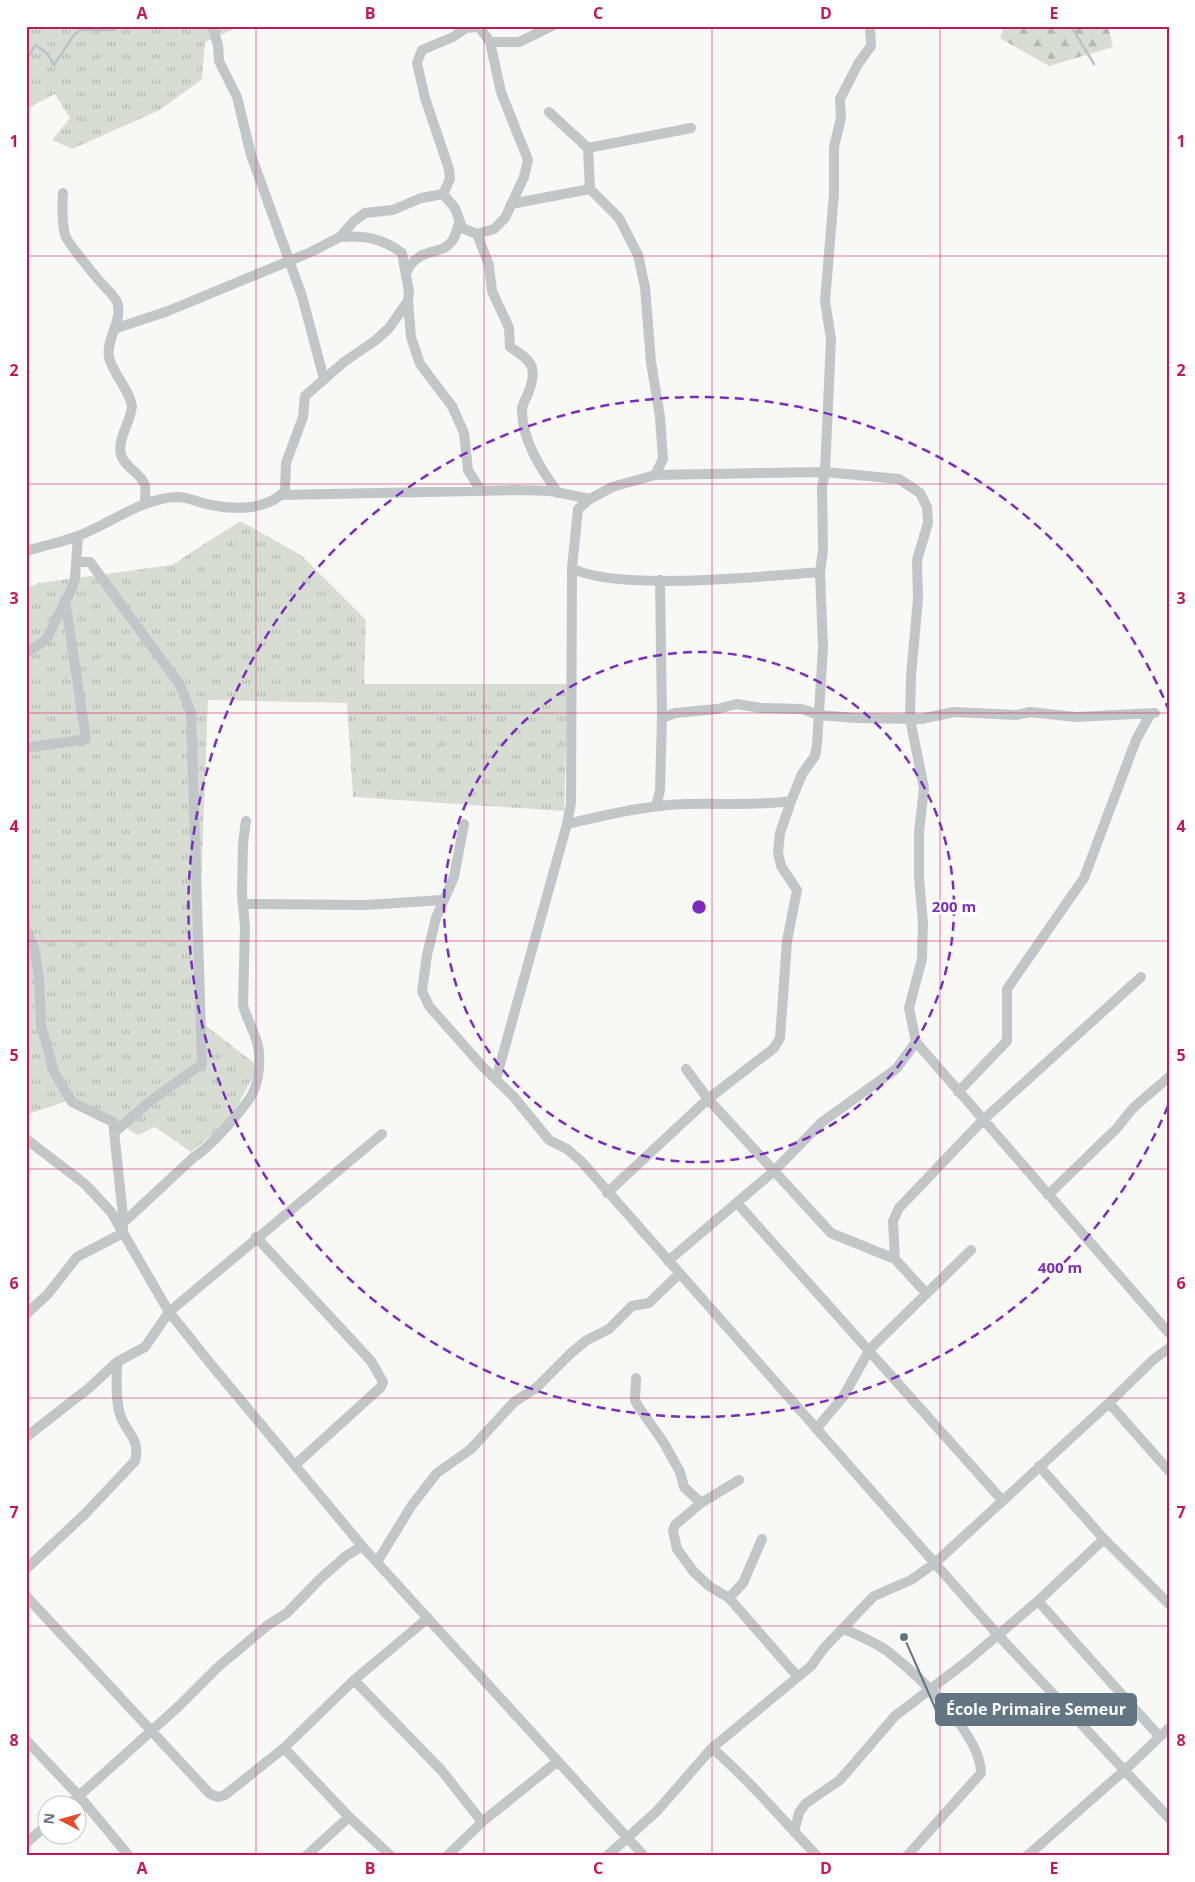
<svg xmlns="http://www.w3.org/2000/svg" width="1195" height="1882" font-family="'Open Sans',sans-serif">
<defs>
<pattern id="grass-tufts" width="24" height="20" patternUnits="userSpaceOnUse" patternTransform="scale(1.25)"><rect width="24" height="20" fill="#d8ddd4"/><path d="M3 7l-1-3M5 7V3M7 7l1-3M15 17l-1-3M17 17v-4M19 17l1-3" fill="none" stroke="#b3b8b1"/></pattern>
<pattern id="forest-firs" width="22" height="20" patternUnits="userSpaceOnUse" patternTransform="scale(1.25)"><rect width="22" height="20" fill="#d8ddd4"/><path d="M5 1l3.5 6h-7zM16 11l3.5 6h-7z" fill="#b3b8b1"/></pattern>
</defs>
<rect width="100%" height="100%" fill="#f8f8f5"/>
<path fill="url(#grass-tufts)" d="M 26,26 L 241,26 L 205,42 L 202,79 L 160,110 L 72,149 L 52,140 L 70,118 L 55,94 L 26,109 Z
M 240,521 L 301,555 L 366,620 L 364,684 L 568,684 L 564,811 L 353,797 L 347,703 L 208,700 L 196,1018 L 258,1066 L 231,1119 L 191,1152 L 155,1127 L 138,1135 L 76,1098 L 26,1115 L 26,588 L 39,583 L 172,565 Z"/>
<path fill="url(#forest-firs)" d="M 1004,26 L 1108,26 L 1113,47 L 1049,66 L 1000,38 Z"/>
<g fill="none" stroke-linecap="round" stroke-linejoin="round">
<path stroke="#b7c4c8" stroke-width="2.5" d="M 1071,26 L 1094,64
M 26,62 L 35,45 L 47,53 L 54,65 L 73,36 L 80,30 L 115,30 L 115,26"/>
<path stroke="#c1c6c9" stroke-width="10" d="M 212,26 L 218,45 L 219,61 L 237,97 L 251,155 L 302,296 L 324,379
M 475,27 L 480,28 L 490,42 L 501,92 L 528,160 L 524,177 L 505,218 L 494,229 L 477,234 L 462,228 L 455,208 L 443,194 L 450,179 L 449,169 L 425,98 L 417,63 L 422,50 L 453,37 L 466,28 Z
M 490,42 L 519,42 L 552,26
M 549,112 L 588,148 L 590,189 L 619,218 L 638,255 L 645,287 L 651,362 L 660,417 L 663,459 L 655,475
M 588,148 L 691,128
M 63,193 C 62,207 62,222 65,235 C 67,242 98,280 105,287 C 110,293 116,297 118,305 C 121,324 106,339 109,357 C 113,375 129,388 132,406 C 131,422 117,438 121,455 C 125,468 140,472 145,485 C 146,491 145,498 145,504
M 511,204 L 590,189
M 477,234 L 489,265 L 492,291 L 509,328 L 510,347 C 533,361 538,368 528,394 C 526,398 523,404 522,408 C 521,439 541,469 558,493
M 406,273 C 419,245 441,257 452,241 C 456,236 457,228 459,223
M 408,301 L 411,337 L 420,364 L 452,406 L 464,433 L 468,470 L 481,491
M 114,329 L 168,311 L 311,252 L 340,237 L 354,221 L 365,213 L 393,210 L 421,198 L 443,194
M 281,495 L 517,490 L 551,491 L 590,499
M 26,548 L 30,550 C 46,545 63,542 78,536 C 110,524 142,498 177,497 C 189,497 199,503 211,505 C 236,510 267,510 285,491 L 286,463 L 303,417 L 305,396 L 344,362 L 376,340 L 389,328 L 408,301 L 409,292 L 402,253 C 382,238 364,235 340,237
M 77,562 L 90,562 L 180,685 L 191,712 L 202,1064 L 149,1102 L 115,1132
M 572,568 C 615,592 767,576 820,572
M 660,580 L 662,718
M 26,653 L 46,640 L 72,588 L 75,578 L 78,536
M 26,748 L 86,739 L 65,599
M 656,806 L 660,791 L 662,718 L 675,713 L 717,709 L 737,704 L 761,708 L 802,709 L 819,715 L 855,718 L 921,719 L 954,712 L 1016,715 L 1030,712 L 1076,717 L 1155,713
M 464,824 L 454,877 L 436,918 L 427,955 L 422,991 L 429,1006 L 483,1067 L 514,1097 L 549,1140 L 567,1149 L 581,1161 L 998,1635 L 1169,1818
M 567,824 C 607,815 646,805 688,804 C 723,803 756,806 791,801
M 243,904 L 365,905 L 443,900
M 26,930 L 34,947 L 39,979 L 41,1025 L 54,1072 L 72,1102 L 113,1122 L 123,1216 L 123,1233 L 77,1257 L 47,1295 L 26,1314
M 686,1069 L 708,1099 L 831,1233 L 895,1259
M 496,1079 L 567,824 L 571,803 L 572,568 L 578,509 L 590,499 L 612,487 L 655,475 L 825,472 L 899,479 L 920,493 L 927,507 L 928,523 L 917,560 L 918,599 L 911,676 L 910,719 L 924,788 L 919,832 L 919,878 L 923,923 L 922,959 L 909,1008 L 916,1042 L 1169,1333
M 958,1092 L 1007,1041 L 1007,989 L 1084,878 L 1136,740 L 1151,713
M 26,1139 L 85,1184 L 111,1212 L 169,1312 L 214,1368 L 362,1546 L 644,1856
M 607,1193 L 708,1099 L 774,1048 L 780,1038 L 787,941 L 797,890 L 781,866 L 778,852 L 780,833 L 791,801 L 802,774 L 815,756 L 817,745 L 823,647 L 820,572 L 823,550 L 822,487 L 825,472 L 831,339 L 825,301 L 834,194 L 834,147 L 841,118 L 840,99 L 858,64 L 871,46 L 870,26
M 1048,1195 L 1117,1128 L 1133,1108 L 1169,1077
M 737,1203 L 1002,1500
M 123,1223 L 194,1157 C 210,1147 239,1114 250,1098 C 258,1086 260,1067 259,1053 C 258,1035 247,1022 243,1005 L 245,927 L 242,894 L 243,843 L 246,821
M 256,1237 L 371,1361 L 383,1382 L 381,1387 L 296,1464
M 668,1261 L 774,1171 L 822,1122 L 896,1069 L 916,1042
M 925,1292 L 895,1259 L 893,1221 L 899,1208 L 983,1120 L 1141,977
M 636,1378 L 635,1400 L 638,1406 L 664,1443 L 680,1472 L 684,1487 L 701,1503
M 1109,1403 L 1169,1471
M 816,1429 L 843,1397 L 870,1349 L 971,1250
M 26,1437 L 89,1388 L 117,1362 L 145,1347 L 169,1312 L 382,1134
M 1039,1466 L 1104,1539 L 1169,1604
M 762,1539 L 743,1583 L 729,1598 L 798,1677
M 377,1562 L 412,1505 L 437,1473 L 471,1449 L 514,1402 L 536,1388 L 571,1353 L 587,1340 L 609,1329 L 632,1306 L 649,1303 L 679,1274
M 26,1569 L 85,1514 L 135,1461 C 141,1438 126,1434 120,1414 C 115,1398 117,1379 117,1362
M 26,1596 L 210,1794 L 218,1797 L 225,1795 L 284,1748 L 354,1680 L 428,1618
M 729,1598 L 709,1586 L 693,1571 L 677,1549 L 673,1531 L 675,1525 L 701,1503 L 739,1480
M 1038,1601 L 1159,1736
M 844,1629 C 859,1636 878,1643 891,1654 C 920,1677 981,1735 981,1773 L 907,1856
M 354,1680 L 442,1771 L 482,1822
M 26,1740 L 80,1797 L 129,1856
M 284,1748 L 349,1817 L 391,1856
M 712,1748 C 750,1781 782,1819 817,1856
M 70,1804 L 179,1706 L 218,1667 L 268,1625 L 287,1613 L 321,1578 L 346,1556 L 362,1546
M 794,1832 L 799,1813 L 805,1804 L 840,1780 L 895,1716 L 966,1662 L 1038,1601 L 1104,1539
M 26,1843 L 48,1824
M 306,1856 L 349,1817
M 447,1856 L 482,1822 L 558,1761
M 607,1856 L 657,1811 L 712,1748 L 811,1666 L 824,1648 L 874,1596 L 911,1580 L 935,1563 L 1109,1403 L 1153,1360 L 1169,1348
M 1027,1856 L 1126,1769 L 1169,1728"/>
</g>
<path fill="none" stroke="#c2185b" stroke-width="1" stroke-opacity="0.55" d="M 256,26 L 256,1856M 484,26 L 484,1856M 712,26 L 712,1856M 940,26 L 940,1856M 26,256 L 1169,256M 26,484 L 1169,484M 26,713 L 1169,713M 26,941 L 1169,941M 26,1169 L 1169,1169M 26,1398 L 1169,1398M 26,1626 L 1169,1626"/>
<g fill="none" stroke="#7b2cbf" stroke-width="2.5" stroke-dasharray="9 6">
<circle cx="699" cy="907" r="255"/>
<path d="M1168 1106A510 510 0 1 1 1168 708"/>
</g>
<circle cx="699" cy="907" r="8" fill="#7b2cbf" stroke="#fff" stroke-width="2.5"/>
<g font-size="15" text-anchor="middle" font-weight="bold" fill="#7b2cbf" stroke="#fff" stroke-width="5" stroke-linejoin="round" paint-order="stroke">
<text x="954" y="912">200 m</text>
<text x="1060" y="1273">400 m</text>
</g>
<path fill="none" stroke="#637580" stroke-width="2" d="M904 1637L936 1710"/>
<circle fill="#637580" stroke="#fff" stroke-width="2" cx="904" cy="1637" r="5"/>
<rect fill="#637580" stroke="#637580" stroke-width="2" x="936" y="1694" width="200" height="31" rx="5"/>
<g font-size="16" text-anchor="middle" font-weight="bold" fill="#fff">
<text x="1036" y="1715">École Primaire Semeur</text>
</g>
<rect width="1195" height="1882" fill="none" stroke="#ffffff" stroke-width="55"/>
<g transform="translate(62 1820) rotate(276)"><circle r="24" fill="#ffffff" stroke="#c1c8cc"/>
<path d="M0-4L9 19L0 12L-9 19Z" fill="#e24c2b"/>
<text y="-8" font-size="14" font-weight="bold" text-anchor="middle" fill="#637580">N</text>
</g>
<rect x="28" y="28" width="1140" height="1826" fill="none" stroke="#c2185b" stroke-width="2"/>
<g font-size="16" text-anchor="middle" font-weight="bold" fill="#c2185b">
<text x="142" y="19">A</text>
<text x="370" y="19">B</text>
<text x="598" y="19">C</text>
<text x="826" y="19">D</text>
<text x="1054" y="19">E</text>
<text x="14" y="147">1</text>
<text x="1181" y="147">1</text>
<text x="14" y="376">2</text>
<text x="1181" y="376">2</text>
<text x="14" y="604">3</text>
<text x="1181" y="604">3</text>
<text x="14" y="832">4</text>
<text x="1181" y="832">4</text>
<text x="14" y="1061">5</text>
<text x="1181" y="1061">5</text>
<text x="14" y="1289">6</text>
<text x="1181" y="1289">6</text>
<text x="14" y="1518">7</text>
<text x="1181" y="1518">7</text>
<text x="14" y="1746">8</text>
<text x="1181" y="1746">8</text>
<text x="142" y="1874">A</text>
<text x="370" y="1874">B</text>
<text x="598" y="1874">C</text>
<text x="826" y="1874">D</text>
<text x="1054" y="1874">E</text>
</g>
</svg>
